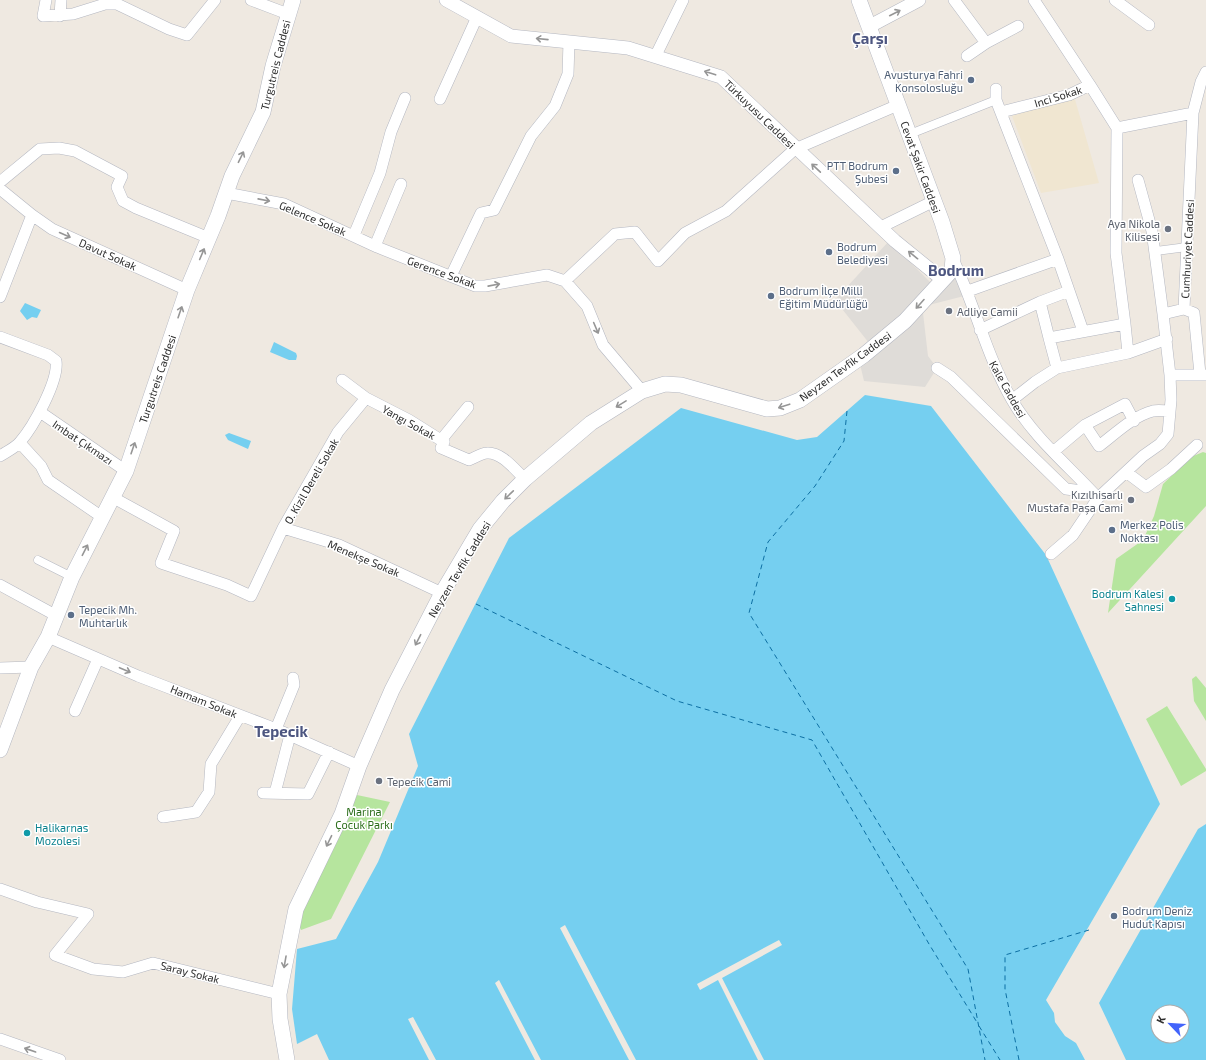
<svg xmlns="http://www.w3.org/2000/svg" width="1206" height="1060" font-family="'Exo 2',sans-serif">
<rect width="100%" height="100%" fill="#efe9e1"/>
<path fill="#f0e6d1" d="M 1074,96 L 1099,183 L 1041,193 L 1012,116 Z"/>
<path fill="#b6e59e" d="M 1203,452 L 1206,453 L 1206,506 L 1108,613 L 1116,559 L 1143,540 L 1154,516 L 1163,484 L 1191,457 Z
M 1196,676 L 1206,688 L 1206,721 L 1194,701 L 1192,679 Z
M 1167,706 L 1206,769 L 1206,771 L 1181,786 L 1146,719 Z
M 357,795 L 390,802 L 331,919 L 301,930 L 298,922 Z"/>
<path fill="#dfdcd8" d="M 889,241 L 933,285 L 903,316 L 869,343 L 835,300 Z
M 953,271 L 968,295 L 925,306 Z
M 923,313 L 928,356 L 937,368 L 925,387 L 864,381 L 860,364 L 890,343 Z"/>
<path fill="#75cff0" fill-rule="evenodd" d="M 25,303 L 41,310 L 37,318 L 32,317 L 27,320 L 20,311 Z
M 274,342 L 296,353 L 297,356 L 296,360 L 289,360 L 270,352 Z
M 865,395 L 931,406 L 1046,555 L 1160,804 L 1046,1000 L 1054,1013 L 1055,1022 L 1065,1036 L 1076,1043 L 1085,1060 L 329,1060 L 317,1034 L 297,1044 L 292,1009 L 297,949 L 336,939 L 378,862 L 418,766 L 409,734 L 509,538 L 681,408 L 797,440 L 817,437 Z
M 229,433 L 251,441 L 248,449 L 228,440 L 225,435 Z
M 1206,824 L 1206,1060 L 1126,1060 L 1099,1003 L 1198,829 ZM 1158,1012 L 1182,1012 L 1182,1036 L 1158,1036 Z"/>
<path fill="#efe9e1" d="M 565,925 L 636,1060 L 629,1060 L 560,928 Z
M 779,940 L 782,945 L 722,978 L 764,1060 L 758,1060 L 718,980 L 700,990 L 697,984 Z
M 499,980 L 541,1060 L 535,1060 L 495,983 Z
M 413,1017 L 436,1060 L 429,1060 L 408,1019 Z"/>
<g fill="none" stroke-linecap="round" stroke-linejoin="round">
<path stroke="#0d6fa3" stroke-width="1" stroke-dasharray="5 4" stroke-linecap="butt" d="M 847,411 L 844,441 L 815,486 L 768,542 L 749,613 L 968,969 L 985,1060
M 476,604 L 677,701 L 812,740 L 929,944 L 978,1024
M 979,1026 L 1000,1060
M 1019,1060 L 1005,989 L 1005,955 L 1089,930"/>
<defs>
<path id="pedestrian" d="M 910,134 L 996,100
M 1156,251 L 1187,247
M 38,560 L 72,577"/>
<path id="minor" d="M 46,0 L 43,16 L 73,14 L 105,4 L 117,4 L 169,29 L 187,35 L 215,0
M 251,0 L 288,14
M 954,0 L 986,43
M 1034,0 L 1090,85
M 1115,0 L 1149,25
M 60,16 L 61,0
M 656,55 L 683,0
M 967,56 L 986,43 L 1018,26
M 996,89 L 996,100 L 1058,259
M 440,99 L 477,17
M 1001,112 L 1069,95 L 1090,85 L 1117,128
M 1117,128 L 1116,253 L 1125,324
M 1117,128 L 1193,113
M 1138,180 L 1152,231 L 1163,314
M 0,182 L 40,149 L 59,148 L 75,151 L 122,176 L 117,187 L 123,201 L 136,208 L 209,238
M 0,189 L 32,215 L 0,297
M 226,193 L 284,204 L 377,247 L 475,286 L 485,286 L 547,275 L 565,281 L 587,306 L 603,345 L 642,391
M 32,215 L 52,229 L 187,290
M 881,227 L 934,201
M 354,235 L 380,173 L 391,132 L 405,98
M 375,246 L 401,184
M 953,259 C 975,305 986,355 1012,400 C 1034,438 1069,466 1098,498
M 451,276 L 481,213 L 494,210 L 531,136 L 555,106 L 568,74 L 569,42
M 565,281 L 615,234 L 635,232 L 658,261 L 685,233 L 726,211 L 795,149 L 898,105
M 968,291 L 1058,259 L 1083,331
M 1040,302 L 1069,291
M 1184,309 L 1194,313 L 1200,374
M 980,330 L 1040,302 L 1049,338
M 0,337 L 48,355 L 56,361 C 59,381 33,427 20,442 C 15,448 6,452 0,456
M 937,368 L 951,377 L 1066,489 L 1092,492
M 1057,368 L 1049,338 L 1125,324 L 1128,353
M 1170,375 L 1206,375
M 366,398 L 409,420 L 444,442 L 441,448 L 469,460 C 474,458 482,453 487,453 C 502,452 515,470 525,479
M 1012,400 L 1035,382 L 1057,368 L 1128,353 L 1167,339
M 40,412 L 126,471
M 1134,421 L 1125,404 L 1085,425 L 1099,446 C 1115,434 1133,416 1153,411 C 1158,410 1164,411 1170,411
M 441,440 L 468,407
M 20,443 L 41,466 L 48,480 L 102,517
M 1053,452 L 1085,425
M 1126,472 L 1146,487 L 1171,469 L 1197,445
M 112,497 L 174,531 L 161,563 L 227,585 L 251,596 L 283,528 L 338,432 L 366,398 L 342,380
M 283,528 L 339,545 L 442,593
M 1051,554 L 1073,535 L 1098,498 L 1143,456 L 1160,444 L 1168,434 L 1171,400 L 1170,375 L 1163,314 L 1184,309 L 1193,113 L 1201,82 L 1206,72
M 0,585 L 57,616
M 48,637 L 138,676 L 276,729 L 359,766
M 0,668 L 31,667
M 75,711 L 98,659
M 276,729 L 294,685 L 293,678
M 263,793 L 308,794 L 329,752
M 275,793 L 290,735
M 163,817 L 196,812 L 209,792 L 211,764 L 240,716
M 0,889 L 37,902 L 88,914 L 55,955 L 93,969 L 123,972 L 153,963 L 279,994
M 0,1039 L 60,1060"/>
<path id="tertiary" d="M 446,0 L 511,36 L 628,48 L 721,77 L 895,241 L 943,280
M 870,26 L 919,0"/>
<path id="secondary" d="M 0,750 L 31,667 L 48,637 L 72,577 L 126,471 L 187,290 L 218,216 L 232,176 L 263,112 L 273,66 L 293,0
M 287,1060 L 280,1019 L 279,994 L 296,909 L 342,814 L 359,766 L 392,690 L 442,593 L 480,529 L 503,501 L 525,479 L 591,423 L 642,391 L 665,384 L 681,385 L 767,409 L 780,408 L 800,400 L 864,355 L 905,321 L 952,270 L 953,258 L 942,222 L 859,0"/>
</defs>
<use href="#pedestrian" stroke="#b4b7c1" stroke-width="9"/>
<use href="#minor" stroke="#b4b7c1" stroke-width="12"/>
<use href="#tertiary" stroke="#b4b7c1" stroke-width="14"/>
<use href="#secondary" stroke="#b4b7c1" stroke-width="16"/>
<use href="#pedestrian" stroke="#fff" stroke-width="8"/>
<use href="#minor" stroke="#fff" stroke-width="11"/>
<use href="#tertiary" stroke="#fff" stroke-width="13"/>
<use href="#secondary" stroke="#fff" stroke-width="15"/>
</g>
<defs><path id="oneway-shaft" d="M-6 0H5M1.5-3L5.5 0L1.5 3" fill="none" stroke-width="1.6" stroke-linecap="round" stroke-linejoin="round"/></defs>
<g stroke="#969696">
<use href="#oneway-shaft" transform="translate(895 13) rotate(-27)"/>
<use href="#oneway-shaft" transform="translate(542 39) rotate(-174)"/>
<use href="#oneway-shaft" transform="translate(710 73) rotate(-162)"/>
<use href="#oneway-shaft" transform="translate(241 157) rotate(-64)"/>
<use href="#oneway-shaft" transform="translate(816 168) rotate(-137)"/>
<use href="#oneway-shaft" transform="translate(264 200) rotate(11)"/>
<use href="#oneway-shaft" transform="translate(65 235) rotate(24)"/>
<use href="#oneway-shaft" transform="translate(202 254) rotate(-67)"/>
<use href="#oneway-shaft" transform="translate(913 255) rotate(-141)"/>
<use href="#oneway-shaft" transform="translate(494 285) rotate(-11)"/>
<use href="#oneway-shaft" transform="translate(920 304) rotate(132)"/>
<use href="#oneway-shaft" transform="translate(180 312) rotate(-71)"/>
<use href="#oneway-shaft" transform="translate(596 328) rotate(67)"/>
<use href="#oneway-shaft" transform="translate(621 404) rotate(148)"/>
<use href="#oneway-shaft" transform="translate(784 406) rotate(162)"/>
<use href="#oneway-shaft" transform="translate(133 448) rotate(-71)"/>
<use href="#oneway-shaft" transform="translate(509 495) rotate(136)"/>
<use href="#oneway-shaft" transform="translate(85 550) rotate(-63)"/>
<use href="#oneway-shaft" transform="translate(418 640) rotate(117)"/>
<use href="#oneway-shaft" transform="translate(125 670) rotate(23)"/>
<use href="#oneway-shaft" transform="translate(329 841) rotate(116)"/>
<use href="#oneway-shaft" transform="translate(285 962) rotate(100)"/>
<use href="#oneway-shaft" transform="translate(30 1050) rotate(-161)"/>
</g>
<g fill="#5c6f8a" stroke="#fff" stroke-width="1.5">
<circle cx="971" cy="80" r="4"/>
<circle cx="896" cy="171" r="4"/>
<circle cx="829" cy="252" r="4"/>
<circle cx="771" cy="296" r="4"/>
<circle cx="1112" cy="530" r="4"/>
<circle cx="71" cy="615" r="4"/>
<circle cx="1114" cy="916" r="4"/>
</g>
<g fill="#6b7280" stroke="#fff" stroke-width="1.5">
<circle cx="1168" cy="229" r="4"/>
<circle cx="949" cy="311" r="4"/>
<circle cx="1131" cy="500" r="4"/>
<circle cx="379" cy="781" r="4"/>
</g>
<g fill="#0f9aa8" stroke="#fff" stroke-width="1.5">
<circle cx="1172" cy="599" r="4"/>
<circle cx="27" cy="833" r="4"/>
</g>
<g text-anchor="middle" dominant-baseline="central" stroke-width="3" stroke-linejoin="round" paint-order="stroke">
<g font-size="11" fill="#2e2e2e" stroke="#fff">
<text transform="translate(275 65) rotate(-76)">Turgutreis Caddesi</text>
<text transform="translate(1058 96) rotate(-17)">Inci Sokak</text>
<text transform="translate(760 114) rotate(44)">Türkuyusu Caddesi</text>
<text transform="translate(921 167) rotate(70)">Cevat Şakir Caddesi</text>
<text transform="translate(313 218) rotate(23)">Gelence Sokak</text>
<text transform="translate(1187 249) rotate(-87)">Cumhuriyet Caddesi</text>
<text transform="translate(108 254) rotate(24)">Davut Sokak</text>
<text transform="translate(442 272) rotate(20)">Gerence Sokak</text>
<text transform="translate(845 366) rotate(-36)">Neyzen Tevfik Caddesi</text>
<text transform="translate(157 379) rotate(-71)">Turgutreis Caddesi</text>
<text transform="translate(1008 389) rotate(61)">Kale Caddesi</text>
<text transform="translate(409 422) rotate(29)">Yangı Sokak</text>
<text transform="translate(83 442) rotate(34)">Imbat Çıkmazı</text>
<text transform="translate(311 481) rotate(-60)">O. Kizil Dereli Sokak</text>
<text transform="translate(364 558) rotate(23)">Menekşe Sokak</text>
<text transform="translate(459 569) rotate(-59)">Neyzen Tevfik Caddesi</text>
<text transform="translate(204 701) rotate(22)">Hamam Sokak</text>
<text transform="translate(190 972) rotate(14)">Saray Sokak</text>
</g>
<g font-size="11" fill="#4e5e75" stroke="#fff" text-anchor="start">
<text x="963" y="74" text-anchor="end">Avusturya Fahri<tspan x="963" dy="13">Konsolosluğu</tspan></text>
<text x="888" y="165" text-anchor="end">PTT Bodrum<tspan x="888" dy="13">Şubesi</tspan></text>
<text x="837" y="246">Bodrum<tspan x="837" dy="13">Belediyesi</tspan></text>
<text x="779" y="290">Bodrum İlçe Milli<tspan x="779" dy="13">Eğitim Müdürlüğü</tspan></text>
<text x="1120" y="524">Merkez Polis<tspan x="1120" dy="13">Noktası</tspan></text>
<text x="79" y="609">Tepecik Mh.<tspan x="79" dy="13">Muhtarlık</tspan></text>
<text x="1122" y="910">Bodrum Deniz<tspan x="1122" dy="13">Hudut Kapısı</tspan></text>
</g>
<g font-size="11" fill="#5b616d" stroke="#fff" text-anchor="end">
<text x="1160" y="223">Aya Nikola<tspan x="1160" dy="13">Kilisesi</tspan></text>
<text x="957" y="311" text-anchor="start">Adliye Camii</text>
<text x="1123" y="494">Kızılhisarlı<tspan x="1123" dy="13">Mustafa Paşa Cami</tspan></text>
<text x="387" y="781" text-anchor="start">Tepecik Cami</text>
</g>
<g font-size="11" fill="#0d838f" stroke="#fff" text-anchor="end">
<text x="1164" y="593">Bodrum Kalesi<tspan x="1164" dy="13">Sahnesi</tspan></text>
<text x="35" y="827" text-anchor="start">Halikarnas<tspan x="35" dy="13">Mozolesi</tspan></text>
</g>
<g font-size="11" fill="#2c6e1b" stroke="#fff">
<text x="364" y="811">Marina<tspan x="364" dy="13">Çocuk Parkı</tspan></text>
</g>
<g font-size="15" font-weight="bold" fill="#4d5680" stroke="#fff">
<text x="870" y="38">Çarşı</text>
<text x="956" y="270">Bodrum</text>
<text x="281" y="731">Tepecik</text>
</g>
</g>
<g transform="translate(1170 1024) rotate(295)"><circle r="19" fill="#ffffff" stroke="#ababab"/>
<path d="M0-3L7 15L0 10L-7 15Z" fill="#4264fb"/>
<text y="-6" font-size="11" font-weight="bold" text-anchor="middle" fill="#2e2e2e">K</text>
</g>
</svg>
